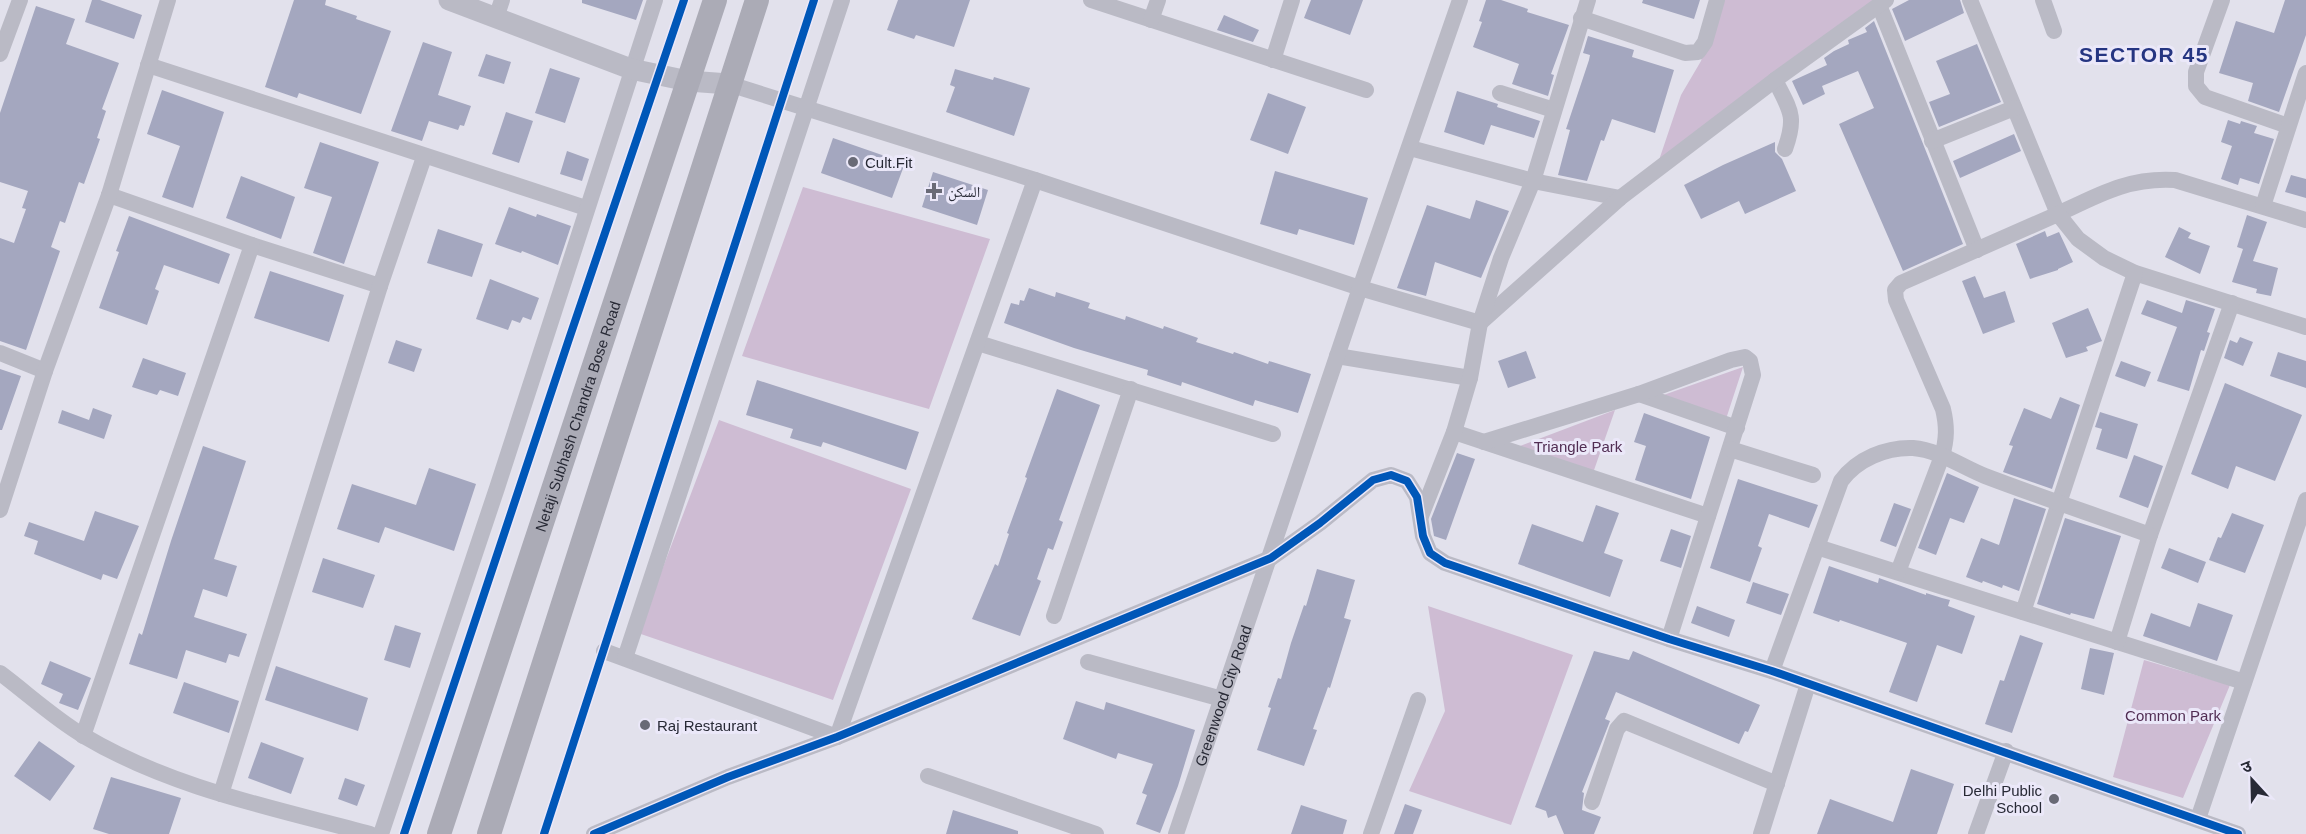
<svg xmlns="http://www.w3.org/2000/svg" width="2306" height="834" font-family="Helvetica,'Noto Naskh Arabic','Noto Sans Devanagari',sans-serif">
<rect width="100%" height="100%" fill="#e2e1ec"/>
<path fill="#cebcd3" d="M 1720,0 L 1877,0 L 1657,166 L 1681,95 L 1701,61 Z
M 803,187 L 990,239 L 929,409 L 742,356 Z
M 1743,367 L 1726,419 L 1655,398 Z
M 1615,410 L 1593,473 L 1512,449 Z
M 719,420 L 911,489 L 833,700 L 638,633 Z
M 1428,606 L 1573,655 L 1511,825 L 1409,791 L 1445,711 Z
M 2144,660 L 2230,685 L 2183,798 L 2113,777 Z"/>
<path fill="#a4a7bf" d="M 92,0 L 100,0 L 142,15 L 134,39 L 85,22 Z
M 294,0 L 326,0 L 325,5 L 357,16 L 356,19 L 391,31 L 361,114 L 299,93 L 297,98 L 265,87 Z
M 582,0 L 643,0 L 636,20 L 582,3 Z
M 898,0 L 970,0 L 954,47 L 916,35 L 914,39 L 887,30 Z
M 1311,0 L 1363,0 L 1350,35 L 1304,18 Z
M 1486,0 L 1501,0 L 1528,9 L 1527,12 L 1569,25 L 1551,74 L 1554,75 L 1548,96 L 1512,84 L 1519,64 L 1473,47 L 1482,22 L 1479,21 Z
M 1643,0 L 1700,0 L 1694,19 L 1642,3 Z
M 1909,0 L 1960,0 L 1964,13 L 1905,41 L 1892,9 Z
M 2285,0 L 2306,0 L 2306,35 L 2279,112 L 2248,101 L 2253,83 L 2219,73 L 2236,21 L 2274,33 Z
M 36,6 L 75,19 L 66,44 L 119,63 L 102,109 L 106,111 L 97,138 L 100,139 L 84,184 L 79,182 L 65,223 L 60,221 L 51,247 L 60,251 L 26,350 L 0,341 L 0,238 L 14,243 L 26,209 L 22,208 L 28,191 L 0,182 L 0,113 Z
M 1224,15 L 1259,30 L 1253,42 L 1217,30 Z
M 1874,21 L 1963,244 L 1903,271 L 1839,124 L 1874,108 L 1858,71 L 1822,86 L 1825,94 L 1803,105 L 1792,81 L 1827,65 L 1824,58 L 1834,51 L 1849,44 L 1848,40 L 1867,32 L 1865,28 Z
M 1588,36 L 1634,50 L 1632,57 L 1674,70 L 1655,133 L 1612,119 L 1604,141 L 1601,140 L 1587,181 L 1558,175 L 1570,130 L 1566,129 L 1589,60 L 1590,55 L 1583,53 Z
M 423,42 L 452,52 L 438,95 L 471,106 L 464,126 L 460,125 L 458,130 L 429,121 L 422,141 L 391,131 Z
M 1977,44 L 2001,102 L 1939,127 L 1929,102 L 1950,94 L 1936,61 Z
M 486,54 L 511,62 L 504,84 L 478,76 Z
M 550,68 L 580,78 L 565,123 L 535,113 Z
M 955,69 L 993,80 L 994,77 L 1030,88 L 1014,136 L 946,112 L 955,87 L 950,85 Z
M 162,90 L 224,112 L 193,208 L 162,197 L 180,146 L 147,134 Z
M 1457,91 L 1498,104 L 1497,107 L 1540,121 L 1534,138 L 1491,125 L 1484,145 L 1444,132 Z
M 1268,93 L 1306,107 L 1288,154 L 1250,140 Z
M 506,112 L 533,121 L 519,163 L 492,154 Z
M 2228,120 L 2240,124 L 2241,121 L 2257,126 L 2254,133 L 2274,139 L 2259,184 L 2240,178 L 2238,185 L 2221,179 L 2232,146 L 2221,142 Z
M 2014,134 L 2021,151 L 1960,178 L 1953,161 Z
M 833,138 L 905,163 L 892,198 L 821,173 Z
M 320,142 L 379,162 L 344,264 L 313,253 L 332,197 L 304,188 Z
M 1775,142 L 1775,152 L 1782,159 L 1796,191 L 1745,214 L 1739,201 L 1701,219 L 1684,185 L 1723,165 Z
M 567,151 L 589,159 L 582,181 L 560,174 Z
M 1275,171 L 1368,198 L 1354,245 L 1299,229 L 1297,235 L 1260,224 Z
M 933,172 L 988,190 L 977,225 L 922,207 Z
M 2291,175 L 2306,179 L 2306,198 L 2285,192 Z
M 241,176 L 295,197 L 281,239 L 226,218 Z
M 1476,200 L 1509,211 L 1481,278 L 1435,262 L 1426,296 L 1397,288 L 1427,205 L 1470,219 Z
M 509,207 L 536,217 L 537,214 L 571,226 L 558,265 L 522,251 L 521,253 L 495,244 Z
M 2247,215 L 2267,222 L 2253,261 L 2278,268 L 2271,296 L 2256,293 L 2257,289 L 2232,282 L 2243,249 L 2237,247 Z
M 129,216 L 230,254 L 219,284 L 164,265 L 155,289 L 159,291 L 147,325 L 99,308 L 119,252 L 116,251 Z
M 2179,227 L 2191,233 L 2188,238 L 2210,246 L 2200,274 L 2165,257 Z
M 438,229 L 483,244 L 472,277 L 427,263 Z
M 2045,231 L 2047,237 L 2059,232 L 2073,262 L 2058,269 L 2058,270 L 2030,279 L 2016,244 Z
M 270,271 L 344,295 L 329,342 L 254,318 Z
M 1975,276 L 1984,298 L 2005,291 L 2015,322 L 1983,334 L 1962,281 Z
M 490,279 L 539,298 L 531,320 L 523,317 L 520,323 L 512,320 L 508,330 L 476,319 Z
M 1029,288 L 1055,297 L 1056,292 L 1090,303 L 1088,308 L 1125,320 L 1126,316 L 1163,329 L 1164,326 L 1198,338 L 1196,342 L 1233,354 L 1234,352 L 1268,364 L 1269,361 L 1311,374 L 1298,413 L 1255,400 L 1253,406 L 1182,382 L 1181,386 L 1147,375 L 1148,370 L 1074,348 L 1004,323 L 1011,303 L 1019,305 L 1020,300 L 1024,301 Z
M 2147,300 L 2182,313 L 2186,300 L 2215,309 L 2207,332 L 2210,333 L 2204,351 L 2201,350 L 2189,391 L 2157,381 L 2177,327 L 2141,314 Z
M 2088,308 L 2102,341 L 2086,347 L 2088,351 L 2066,358 L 2052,323 Z
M 2240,337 L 2253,342 L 2243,366 L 2224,358 L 2230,340 L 2237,343 Z
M 396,340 L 422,349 L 414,372 L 388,363 Z
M 1526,351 L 1536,378 L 1508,388 L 1498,361 Z
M 2278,352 L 2306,361 L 2306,388 L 2270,376 Z
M 143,358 L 186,373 L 178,396 L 160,390 L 157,395 L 132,387 Z
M 2121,361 L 2151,372 L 2145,387 L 2115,376 Z
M 0,369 L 21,376 L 2,430 L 0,430 Z
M 757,380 L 919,432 L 906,470 L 823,442 L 821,447 L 790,438 L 793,429 L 746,415 Z
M 2225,383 L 2302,415 L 2275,481 L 2236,466 L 2228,489 L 2191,474 Z
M 1057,389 L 1100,405 L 1059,520 L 1063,522 L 1053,550 L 1048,548 L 1037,579 L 1041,581 L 1020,636 L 972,619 L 995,564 L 998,566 L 1009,534 L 1007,533 L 1027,478 L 1025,477 Z
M 2060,397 L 2080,405 L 2052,489 L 2003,472 L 2013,446 L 2009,445 L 2024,408 L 2051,419 Z
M 93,408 L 112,415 L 104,439 L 58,423 L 62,410 L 89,420 Z
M 2100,412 L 2138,424 L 2127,459 L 2096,449 L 2102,429 L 2095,427 Z
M 1644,413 L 1710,437 L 1691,499 L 1635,480 L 1646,446 L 1634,442 Z
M 203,446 L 246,461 L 214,559 L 237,566 L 227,597 L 203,589 L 194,617 L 247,634 L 239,657 L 229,654 L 226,663 L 186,650 L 177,679 L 129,664 L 139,633 L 142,635 L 171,541 Z
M 1457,453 L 1475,459 L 1446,540 L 1434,536 L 1431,519 Z
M 2134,455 L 2163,466 L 2148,508 L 2119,497 Z
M 429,468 L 476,484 L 454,551 L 385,527 L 379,543 L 337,529 L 352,484 L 416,505 Z
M 1947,473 L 1979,487 L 1964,523 L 1950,518 L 1936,555 L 1918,548 Z
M 1738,479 L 1818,505 L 1809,528 L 1769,514 L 1758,546 L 1762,548 L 1750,582 L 1710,568 Z
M 2014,498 L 2046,509 L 2019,591 L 2003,585 L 2002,588 L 1983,581 L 1982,583 L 1966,577 L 1981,538 L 1999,545 Z
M 1894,503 L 1911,509 L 1896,547 L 1880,541 Z
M 1596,505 L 1619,513 L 1604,553 L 1623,560 L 1610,597 L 1518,564 L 1532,524 L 1583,542 Z
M 95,511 L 139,526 L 117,579 L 103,574 L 101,580 L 34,554 L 38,541 L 24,536 L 29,522 L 84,541 Z
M 2232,513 L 2264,525 L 2245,573 L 2209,560 L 2218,537 L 2221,538 Z
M 2065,518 L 2121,536 L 2094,619 L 2071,613 L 2070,615 L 2037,604 Z
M 1671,529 L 1691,536 L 1681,568 L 1660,561 Z
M 2169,548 L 2206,562 L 2198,583 L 2161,568 Z
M 323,558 L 375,575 L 363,608 L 312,592 Z
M 1829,566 L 1878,583 L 1879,578 L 1926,595 L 1926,593 L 1942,598 L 1950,600 L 1948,606 L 1975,616 L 1962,654 L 1937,645 L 1917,702 L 1889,692 L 1907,643 L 1840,620 L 1839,622 L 1813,613 Z
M 1317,569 L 1355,580 L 1344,618 L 1351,620 L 1330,688 L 1328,687 L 1313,729 L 1317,730 L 1304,766 L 1257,750 L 1271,708 L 1268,707 L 1278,678 L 1281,679 L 1291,643 L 1304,605 L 1306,606 Z
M 1753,582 L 1789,594 L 1781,615 L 1746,603 Z
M 2198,603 L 2233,615 L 2217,661 L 2143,636 L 2151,613 L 2190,627 Z
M 1697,606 L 1735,620 L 1729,637 L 1691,623 Z
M 395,625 L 421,633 L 410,668 L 384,660 Z
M 2020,635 L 2043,643 L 2012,733 L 1985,724 L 2000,680 L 2004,681 Z
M 2090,648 L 2114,653 L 2104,695 L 2081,689 Z
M 1594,651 L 1629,660 L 1633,651 L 1760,705 L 1748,732 L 1745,731 L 1739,744 L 1616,692 L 1605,719 L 1610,721 L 1582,792 L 1584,793 L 1582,810 L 1601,817 L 1594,834 L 1564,834 L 1556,815 L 1548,818 L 1546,811 L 1535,807 Z
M 50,661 L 91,678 L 78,710 L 59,703 L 63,694 L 41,684 Z
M 276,666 L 368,698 L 358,731 L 265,700 Z
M 184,682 L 239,701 L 229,733 L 173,713 Z
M 1076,701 L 1104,710 L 1106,702 L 1195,730 L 1178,786 L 1160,833 L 1136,824 L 1147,795 L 1142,793 L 1153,764 L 1118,753 L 1116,759 L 1063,739 Z
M 39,741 L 75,766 L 50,801 L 14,776 Z
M 261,742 L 304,758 L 291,794 L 248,778 Z
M 1911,769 L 1954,784 L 1937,834 L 1817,834 L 1830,799 L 1893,822 Z
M 111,777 L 181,798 L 169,834 L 109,834 L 93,829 Z
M 345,778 L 365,785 L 357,806 L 338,799 Z
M 1405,804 L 1422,810 L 1413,834 L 1394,834 Z
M 1301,805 L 1347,820 L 1343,834 L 1291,834 Z
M 953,810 L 1018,831 L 1018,834 L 946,834 Z"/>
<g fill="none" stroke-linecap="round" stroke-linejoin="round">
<g stroke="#babac5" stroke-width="16">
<path d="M 1091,0 L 1366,90"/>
<path d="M 1970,0 L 2058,214 C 2098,195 2129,177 2175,180 L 2306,220"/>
<path d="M 2043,0 L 2054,31"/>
<path d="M 2222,0 L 2196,72 L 2196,86 L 2205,97 L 2288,126"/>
<path d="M 1879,5 L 1977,250"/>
<path d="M 496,18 L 502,0"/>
<path d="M 1581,18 L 1685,53 L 1698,52 L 1705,42 L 1717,0"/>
<path d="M 1151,20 L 1158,0"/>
<path d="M 0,54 L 20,0"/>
<path d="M 1273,60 L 1292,0"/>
<path d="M 148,65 L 586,208"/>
<path d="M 1775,80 C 1790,110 1797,116 1785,149"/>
<path d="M 729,84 L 1035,180 L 1360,288 L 1480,323"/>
<path d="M 1500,93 L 1554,110"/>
<path d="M 1932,141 L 2014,108"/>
<path d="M 1410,148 L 1533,181 L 1620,198"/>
<path d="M 109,195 L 252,245 L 380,286"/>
<path d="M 2263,206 L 2306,73"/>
<path d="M 1481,322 L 1620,198 L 1775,80 L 1886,0"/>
<path d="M 978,343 L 1273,434"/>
<path d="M 0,353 L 45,371"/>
<path d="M 1337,356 L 1470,378"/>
<path d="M 1639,394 L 1737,428"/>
<path d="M 1454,432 L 1708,516"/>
<path d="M 1484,442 L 1639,394 L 1731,360 L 1745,357 L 1750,361 L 1753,375 L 1669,639"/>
<path d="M 1730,449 L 1813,475"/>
<path d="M 0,510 L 45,371 L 109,195 L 168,0"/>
<path d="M 1421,516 L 1454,432 L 1470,378 L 1480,323 L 1501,258 L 1533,181 L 1588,0"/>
<path d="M 1817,547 L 2244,682"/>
<path d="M 1898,572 L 1942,456 C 1947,439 1947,426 1943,409 L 1896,300 L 1895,290 L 1901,283 L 2058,214 L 2078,239 L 2104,258 L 2135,273 L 2306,327"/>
<path d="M 2023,612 L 2135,273"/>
<path d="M 1054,616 L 1131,389"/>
<path d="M 2117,642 L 2150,535 L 2232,303"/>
<path d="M 604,651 L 837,737"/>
<path d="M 625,658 L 842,0"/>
<path d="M 1088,662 L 1222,699"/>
<path d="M 1772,671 L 1841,481 C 1857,459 1886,447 1913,448 C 1939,450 1962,467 1985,476 C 2040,497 2095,515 2150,535"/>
<path d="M 0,673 C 28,694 55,719 84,736 C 171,788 274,808 370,834"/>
<path d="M 83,736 L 252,245"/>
<path d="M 837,737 L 1035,180"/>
<path d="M 928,776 L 1096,834"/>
<path d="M 221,794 L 380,286 L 424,157"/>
<path d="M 1592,802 L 1617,729 L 1624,721 L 1777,784"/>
<path d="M 2198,819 L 2306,500"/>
<path d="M 381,834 L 497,488 L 655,0"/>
<path d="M 594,834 L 728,777 L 837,737 L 1271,558 L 1320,523 L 1373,480 L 1391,475 L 1407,481 L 1417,497 L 1423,536 L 1430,553 L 1445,563 L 1669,639 L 1772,671 L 2238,834"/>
<path id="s1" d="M 1176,834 L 1360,288 L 1460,0"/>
<path d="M 1371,834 L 1418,700"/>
<path d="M 1761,834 L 1808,684"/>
<path d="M 1976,834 L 2006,751"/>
</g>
<path stroke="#babac5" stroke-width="21" d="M 449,0 L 631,69 L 688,81 L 729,84"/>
<g stroke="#ababb6" stroke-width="24">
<path id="s2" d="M 439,834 L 715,0"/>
<path d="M 489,834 L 757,0"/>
</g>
<defs>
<path id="cycleway" d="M 404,834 L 568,342 L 684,0
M 544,834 L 814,0
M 594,834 L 728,777 L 837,737 L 1271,558 L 1320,523 L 1373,480 L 1391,475 L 1407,481 L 1417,497 L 1423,536 L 1430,553 L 1445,563 L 1669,639 L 1772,671 L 2238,834"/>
</defs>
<use href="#cycleway" stroke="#ebe8f9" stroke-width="11"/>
<use href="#cycleway" stroke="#0057b8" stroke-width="8"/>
</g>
<g fill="#696a76" stroke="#ebe8f9" stroke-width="2">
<circle cx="853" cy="162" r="6"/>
<path d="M931 182h6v6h6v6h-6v6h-6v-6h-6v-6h6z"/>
<circle cx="645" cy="725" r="6"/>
<circle cx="2054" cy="799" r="6"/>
</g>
<g text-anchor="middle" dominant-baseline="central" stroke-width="6" stroke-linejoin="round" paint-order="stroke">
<g font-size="15" fill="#282a36" stroke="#ebe8f9" text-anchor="start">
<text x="865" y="162">Cult.Fit</text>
<text x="948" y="191">السكن</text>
<text x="657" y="725">Raj Restaurant</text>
<text x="2042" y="790" text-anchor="end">Delhi Public<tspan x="2042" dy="17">School</tspan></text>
</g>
<g font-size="15" fill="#282a36" stroke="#ebe8f9">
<text stroke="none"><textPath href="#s2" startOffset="440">Netaji Subhash Chandra Bose Road</textPath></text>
<text stroke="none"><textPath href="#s1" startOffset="146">Greenwood City Road</textPath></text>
</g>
<g font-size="15" fill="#512d53" stroke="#ebe8f9">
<text x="1578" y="446">Triangle Park</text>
<text x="2173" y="715">Common Park</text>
</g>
<g font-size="21" font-weight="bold" letter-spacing="1.5" fill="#253581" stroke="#ebe8f9">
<text x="2144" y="54">SECTOR 45</text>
</g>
</g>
<g transform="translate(2252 780) rotate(338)" stroke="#ebe8f9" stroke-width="4.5" paint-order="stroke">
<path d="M0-4.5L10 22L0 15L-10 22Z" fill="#282a36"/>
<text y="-9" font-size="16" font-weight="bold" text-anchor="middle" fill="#282a36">उ</text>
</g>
</svg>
